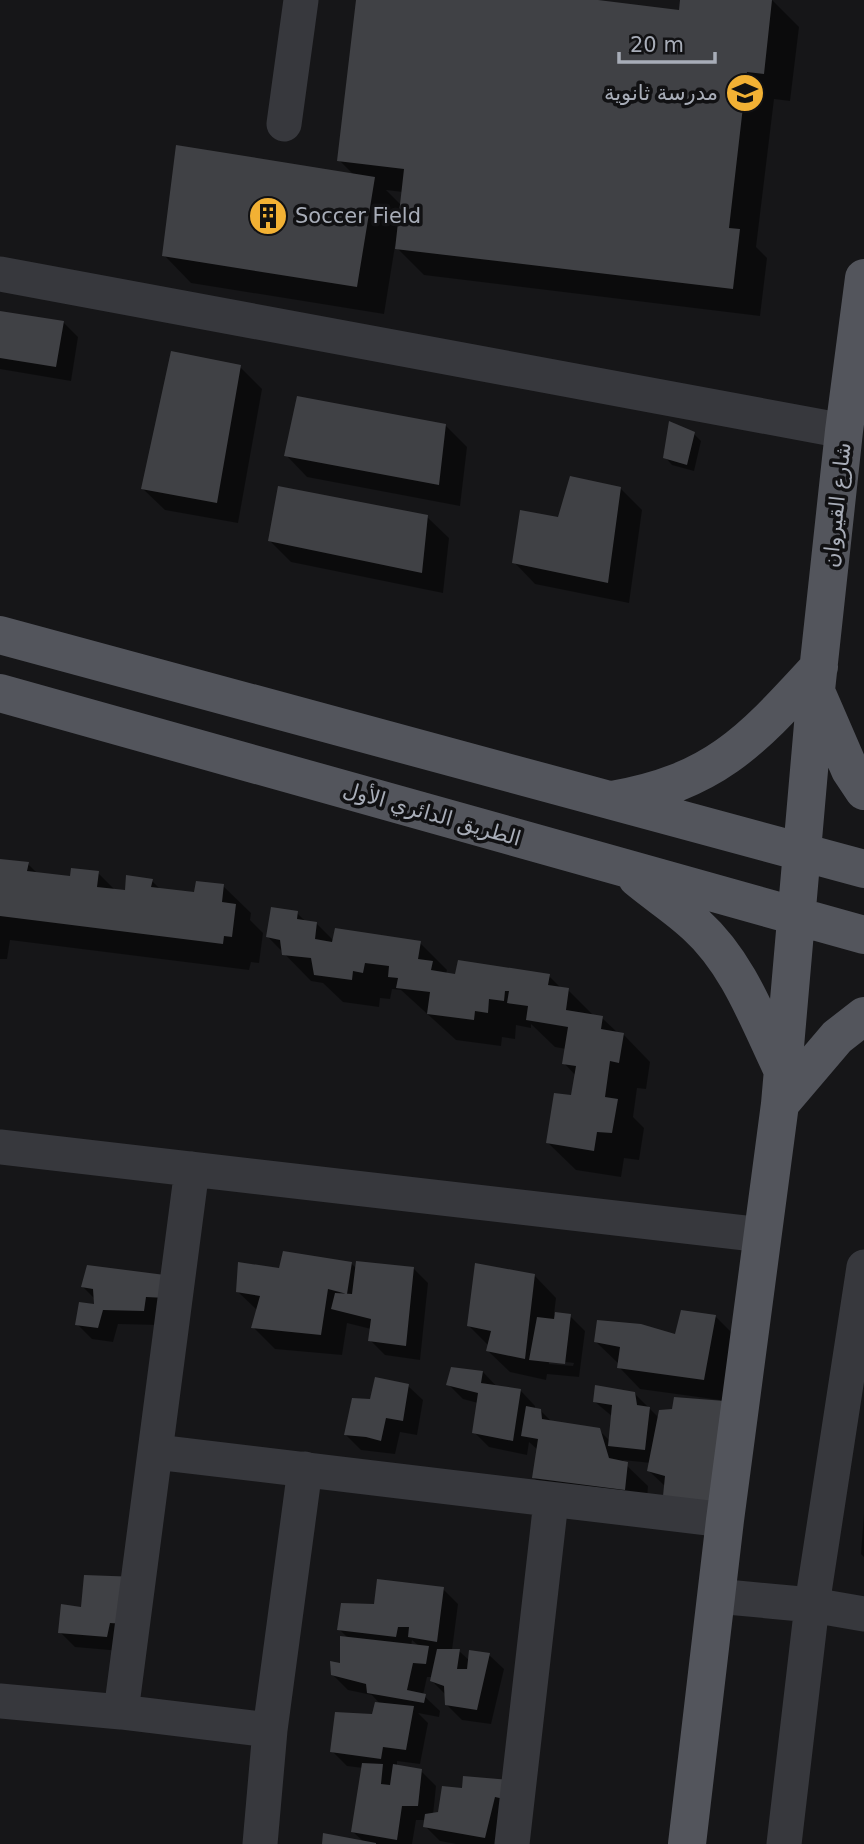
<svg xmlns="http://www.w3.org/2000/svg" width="864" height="1844" font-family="'DejaVu Sans',Cairo,sans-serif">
<rect width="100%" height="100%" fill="#161618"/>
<path fill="#0007" fill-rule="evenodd" d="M 358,0 L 583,0 L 681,12 L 682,0 L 772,0 L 799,27 L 790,101 L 774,99 L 756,247 L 767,258 L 760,316 L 424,275 L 395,246 L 384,314 L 191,283 L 164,255 L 354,175 L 339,160 ZM 386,190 L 403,192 L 402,206 Z
M 0,313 L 63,322 L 78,337 L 71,381 L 0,369 Z
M 240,367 L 262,389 L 238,523 L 165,510 L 143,489 Z
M 446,426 L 467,447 L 460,506 L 307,477 L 286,455 Z
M 694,434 L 701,441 L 694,471 L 672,465 L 665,457 Z
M 620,488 L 642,510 L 629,603 L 535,584 L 514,562 L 560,519 Z
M 427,517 L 449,538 L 443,593 L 291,562 L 270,541 Z
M 0,860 L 28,864 L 38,874 L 71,878 L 98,873 L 116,891 L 126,892 L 152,881 L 160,889 L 196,894 L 223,886 L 251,913 L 250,920 L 263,933 L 259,963 L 251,962 L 249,970 L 10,940 L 7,959 L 0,959 Z
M 297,913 L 306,922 L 317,924 L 334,941 L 420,943 L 447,970 L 446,974 L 549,976 L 562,989 L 568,990 L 595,1017 L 602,1018 L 618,1033 L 623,1034 L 650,1062 L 646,1089 L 637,1088 L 633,1117 L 644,1128 L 639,1160 L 624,1158 L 621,1177 L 576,1170 L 548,1143 L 573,1097 L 576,1076 L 564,1063 L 566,1049 L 555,1047 L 531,1024 L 531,1028 L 516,1025 L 515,1039 L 502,1037 L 501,1046 L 456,1040 L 401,990 L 392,989 L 390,999 L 380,998 L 379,1007 L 343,1002 L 323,983 L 311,981 L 268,937 Z
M 351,1263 L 357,1269 L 413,1268 L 428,1283 L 420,1360 L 385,1355 L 370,1340 L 371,1329 L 347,1323 L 342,1355 L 275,1349 L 253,1327 L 258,1311 L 238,1292 Z
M 535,1276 L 556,1298 L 554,1314 L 570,1316 L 585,1331 L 579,1377 L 547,1374 L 546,1380 L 510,1372 L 488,1351 L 489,1346 L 469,1326 ZM 549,1360 L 574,1363 L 573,1366 L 549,1364 Z
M 164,1277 L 159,1325 L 118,1324 L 113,1342 L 92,1339 L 77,1324 L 95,1306 L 95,1299 L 83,1287 Z
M 716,1317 L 737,1338 L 725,1400 L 721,1400 L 746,1425 L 666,1487 L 649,1471 L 651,1463 L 623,1460 L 624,1463 L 648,1486 L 646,1511 L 555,1499 L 533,1477 L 538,1450 L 529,1442 L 527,1455 L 489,1447 L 474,1432 L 478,1403 L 463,1399 L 448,1384 L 483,1372 L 498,1388 L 521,1391 L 535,1406 L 535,1409 L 540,1410 L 552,1422 L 599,1430 L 610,1441 L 613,1417 L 595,1402 L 634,1393 L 659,1418 L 720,1403 L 720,1400 L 640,1389 L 619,1367 L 619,1364 L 596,1342 L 676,1336 Z
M 408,1386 L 423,1400 L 417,1435 L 400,1432 L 395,1454 L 361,1450 L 346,1435 L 371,1401 Z
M 864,1514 L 864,1557 L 861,1554 Z
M 86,1577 L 124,1637 L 121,1651 L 75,1647 L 60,1632 L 83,1609 Z
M 443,1589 L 458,1604 L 452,1650 L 459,1651 L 470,1661 L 489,1655 L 504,1669 L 491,1724 L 462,1720 L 447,1705 L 446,1695 L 432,1681 L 433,1677 L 427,1677 L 423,1695 L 440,1711 L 439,1717 L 418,1713 L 428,1723 L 420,1764 L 397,1761 L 397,1766 L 421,1771 L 436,1786 L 433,1815 L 439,1814 L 464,1790 L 509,1782 L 501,1844 L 456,1844 L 440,1841 L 425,1826 L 426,1820 L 416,1820 L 412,1844 L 323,1844 L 364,1842 L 353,1832 L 363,1768 L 347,1766 L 332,1751 L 373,1716 L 381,1705 L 372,1695 L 348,1690 L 333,1675 L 342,1665 L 349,1639 L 339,1629 L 375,1606 ZM 412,1640 L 420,1647 L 411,1646 Z"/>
<path fill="#404145" d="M 356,0 L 598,0 L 679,10 L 680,0 L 772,0 L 764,74 L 747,72 L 729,228 L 740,229 L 733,289 L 395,249 L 404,169 L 337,161 Z
M 176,145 L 375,177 L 357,287 L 162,256 Z
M 0,311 L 64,321 L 56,367 L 0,358 Z
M 171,351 L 241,365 L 217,503 L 141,489 Z
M 297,396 L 446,424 L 439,485 L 284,456 Z
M 669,421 L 695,432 L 687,465 L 663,458 Z
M 570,476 L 621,487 L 608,583 L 512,563 L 520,510 L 558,517 Z
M 278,486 L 428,515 L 422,573 L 268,541 Z
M 0,859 L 29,862 L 27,871 L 70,876 L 71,868 L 99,871 L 97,887 L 125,890 L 126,875 L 153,879 L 151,887 L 194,892 L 196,881 L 224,884 L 222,902 L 236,904 L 232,937 L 224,936 L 223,944 L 0,916 Z
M 271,907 L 298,911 L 297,919 L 317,922 L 315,939 L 332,942 L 335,928 L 421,941 L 418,959 L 433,961 L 431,970 L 455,974 L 458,960 L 550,974 L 548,985 L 569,988 L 566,1010 L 603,1016 L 601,1029 L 624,1033 L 619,1063 L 610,1061 L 605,1097 L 618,1099 L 612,1133 L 597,1132 L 594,1151 L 546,1143 L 554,1093 L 571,1095 L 576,1066 L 562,1064 L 568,1027 L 526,1020 L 528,1006 L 507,1003 L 509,991 L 505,991 L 504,1001 L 489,999 L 488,1013 L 475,1011 L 474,1020 L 427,1014 L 430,992 L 396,988 L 398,978 L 388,977 L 389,966 L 365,963 L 363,973 L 353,971 L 352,980 L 314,975 L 311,958 L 282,955 L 280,940 L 266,937 Z
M 283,1251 L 352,1262 L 347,1294 L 328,1289 L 321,1335 L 251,1328 L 260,1296 L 236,1292 L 238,1262 L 279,1268 Z
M 356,1261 L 414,1267 L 406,1346 L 368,1341 L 371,1319 L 331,1309 L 335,1293 L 352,1294 Z
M 475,1263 L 535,1274 L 525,1359 L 486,1351 L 491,1331 L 467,1326 Z
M 87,1265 L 165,1275 L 166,1298 L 146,1297 L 144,1311 L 103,1310 L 98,1328 L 75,1325 L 79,1302 L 94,1304 L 93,1289 L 81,1287 Z
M 681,1310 L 716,1315 L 704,1380 L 617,1368 L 620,1347 L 594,1342 L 597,1320 L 641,1324 L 675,1334 Z
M 555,1312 L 571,1314 L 565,1364 L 529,1360 L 537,1317 L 554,1319 Z
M 451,1367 L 483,1371 L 481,1383 L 521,1389 L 513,1441 L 472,1433 L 478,1393 L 446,1385 Z
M 375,1377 L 409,1384 L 403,1421 L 386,1418 L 381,1441 L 366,1437 L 344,1435 L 352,1398 L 370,1399 Z
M 595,1385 L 635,1392 L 637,1405 L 650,1407 L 645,1450 L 608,1446 L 612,1405 L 593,1402 Z
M 674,1397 L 725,1401 L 713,1504 L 663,1496 L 665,1476 L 647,1471 L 659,1410 L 672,1409 Z
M 526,1406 L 541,1409 L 542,1419 L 600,1428 L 609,1458 L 628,1462 L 625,1490 L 532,1478 L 538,1439 L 521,1436 Z
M 84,1575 L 139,1577 L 126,1624 L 110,1623 L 107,1637 L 58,1633 L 61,1604 L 81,1607 Z
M 377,1579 L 444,1587 L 437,1642 L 408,1637 L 409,1627 L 398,1627 L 396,1637 L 337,1630 L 341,1603 L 374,1604 Z
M 340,1636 L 429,1646 L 426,1664 L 413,1663 L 407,1690 L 426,1694 L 424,1703 L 367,1693 L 366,1684 L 331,1675 L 330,1661 L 340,1663 Z
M 437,1649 L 460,1649 L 457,1669 L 467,1669 L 469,1650 L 490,1653 L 477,1710 L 445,1705 L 444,1686 L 430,1681 Z
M 375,1702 L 414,1706 L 406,1750 L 383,1747 L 381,1759 L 330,1752 L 335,1712 L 372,1714 Z
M 362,1763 L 383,1764 L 381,1784 L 390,1785 L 393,1764 L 422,1769 L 418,1806 L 402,1806 L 397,1840 L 351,1832 Z
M 463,1776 L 510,1780 L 504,1799 L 495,1797 L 485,1838 L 423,1827 L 425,1814 L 438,1812 L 442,1786 L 462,1788 Z
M 323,1833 L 376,1843 L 376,1844 L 322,1844 Z"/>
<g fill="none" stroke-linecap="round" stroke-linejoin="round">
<path stroke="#37383d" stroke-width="35" d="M 284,124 L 301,0
M 0,274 L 844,431
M 0,1147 L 763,1235
M 156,1452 L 725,1520
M 716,1596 L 812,1605 L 864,1614
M 0,1701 L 121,1712 L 270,1730
M 121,1712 L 192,1169
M 260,1844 L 270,1730 L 305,1469
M 512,1844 L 551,1501
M 784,1844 L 812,1605 L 864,1267"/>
<path stroke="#53555c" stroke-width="38" d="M 0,635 L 864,869
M 0,693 L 864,935
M 818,696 L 850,770 L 864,791
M 612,800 C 715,782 751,741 819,667
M 637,878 C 656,894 678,908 696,925 C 738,963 758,1019 782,1069
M 780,1104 L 837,1037 L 864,1016
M 687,1844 L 725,1520 L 780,1104 L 816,690 L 844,431 L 864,278"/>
</g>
<defs>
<symbol id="school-disc" viewBox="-11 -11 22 22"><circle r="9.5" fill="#f2b134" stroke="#111113"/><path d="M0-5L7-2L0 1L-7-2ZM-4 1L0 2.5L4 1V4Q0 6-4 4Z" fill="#111"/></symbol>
<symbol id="building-disc" viewBox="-11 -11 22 22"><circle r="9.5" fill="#f2b134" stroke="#111113"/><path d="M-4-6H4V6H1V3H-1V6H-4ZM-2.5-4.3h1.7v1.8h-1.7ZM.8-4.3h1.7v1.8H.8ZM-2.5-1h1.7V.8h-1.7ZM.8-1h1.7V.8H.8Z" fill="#111"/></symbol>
</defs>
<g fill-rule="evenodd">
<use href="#school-disc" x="723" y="71" width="44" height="44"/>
<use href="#building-disc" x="246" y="194" width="44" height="44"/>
</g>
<g text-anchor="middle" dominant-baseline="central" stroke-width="7" stroke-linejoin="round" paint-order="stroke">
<g font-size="21" fill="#a8adb8" stroke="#111113" text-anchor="end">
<text x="718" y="93">مدرسة ثانوية</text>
<text x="295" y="216" text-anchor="start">Soccer Field</text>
</g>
<g font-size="21" fill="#a8adb8" stroke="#111113">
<text transform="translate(837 505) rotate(-84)">شارع القيروان</text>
<text transform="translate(432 814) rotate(16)">الطريق الدائري الأول</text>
</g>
</g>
<path d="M619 52v10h96v-10" fill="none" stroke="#a8adb8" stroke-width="3.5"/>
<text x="630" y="52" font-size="21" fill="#a8adb8" stroke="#111113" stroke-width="5" paint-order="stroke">20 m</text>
</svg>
